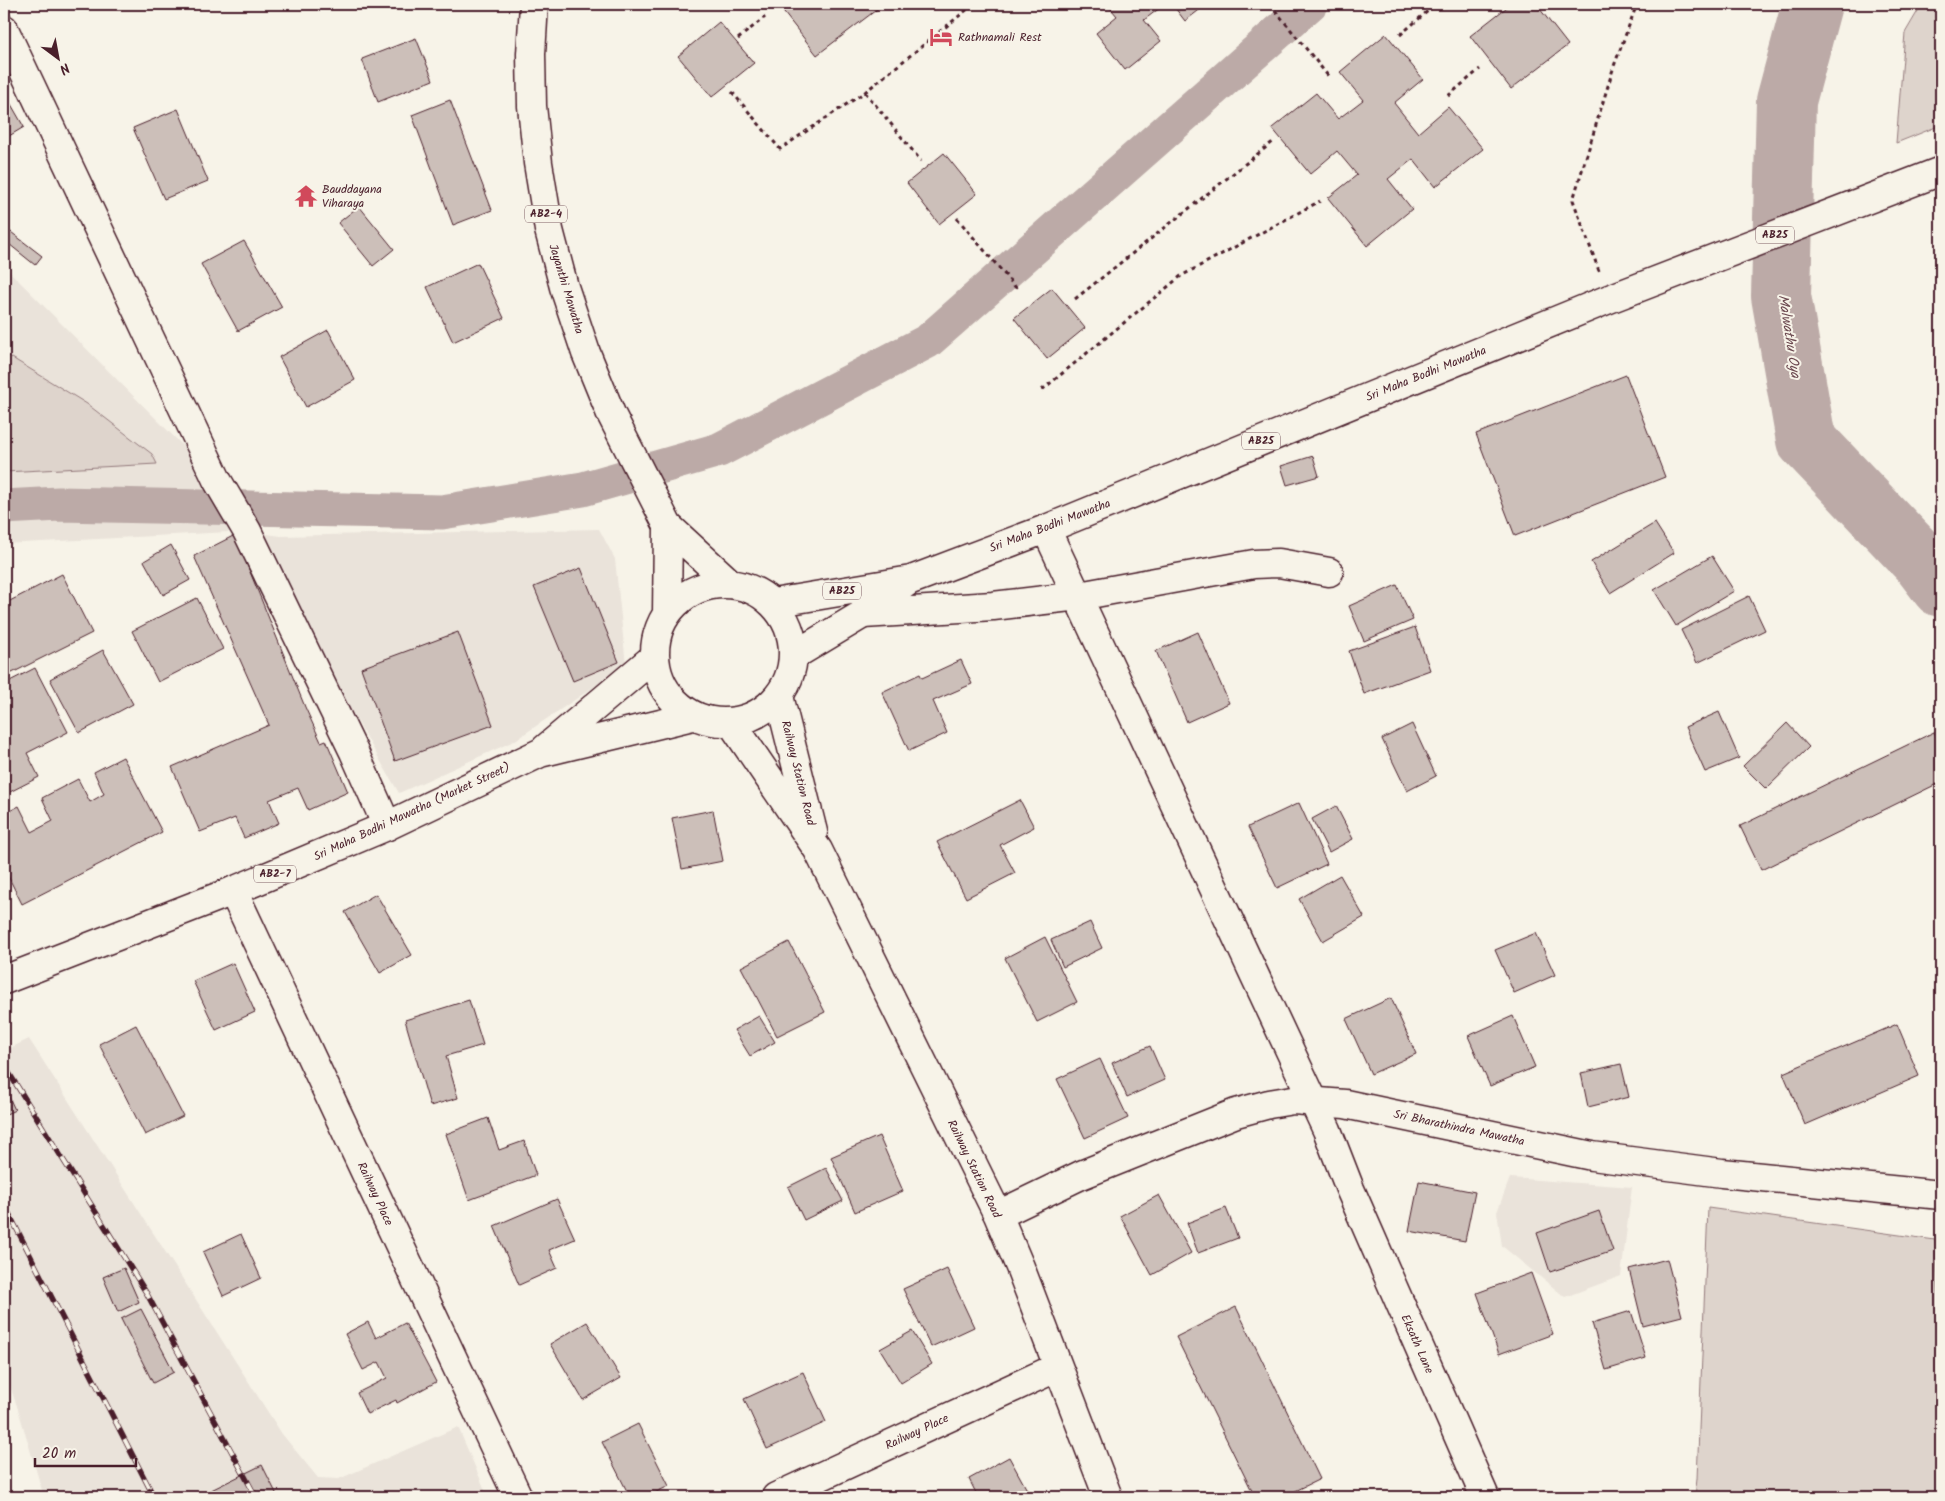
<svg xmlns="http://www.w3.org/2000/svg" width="1945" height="1501" font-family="Kalam,sans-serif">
<rect width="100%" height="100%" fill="#f7f3e8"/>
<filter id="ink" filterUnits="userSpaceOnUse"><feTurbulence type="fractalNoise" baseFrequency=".02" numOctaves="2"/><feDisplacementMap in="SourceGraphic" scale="10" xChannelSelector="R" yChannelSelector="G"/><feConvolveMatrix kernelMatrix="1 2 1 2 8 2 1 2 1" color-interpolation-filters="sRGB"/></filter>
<g filter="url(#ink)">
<path fill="#eae3da" d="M 4,266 L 217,480 L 247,531 L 281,536 L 599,529 L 615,559 L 626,665 L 514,741 L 399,793 L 247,531 L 4,544 Z
M 29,1039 L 282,1434 L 318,1478 L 339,1479 L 458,1427 L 488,1497 L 44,1497 L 18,1409 L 4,1369 L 4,1051 Z
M 1510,1178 L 1632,1187 L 1621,1276 L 1565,1297 L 1502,1246 L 1497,1212 Z"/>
<path fill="#ded4cc" stroke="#947a7c" d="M 1922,4 L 1941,4 L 1941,125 L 1896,143 L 1905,33 Z
M 4,353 L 87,404 L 152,454 L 157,464 L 4,472 Z
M 1708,1208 L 1935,1240 L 1941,1336 L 1941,1497 L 1695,1497 L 1697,1479 Z"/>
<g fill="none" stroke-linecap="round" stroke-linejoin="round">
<path stroke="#bcaaa7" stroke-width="35" d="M 4,507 L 59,504 L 442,512 L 583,489 L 719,450 L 928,341 L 1310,4"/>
<path stroke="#bcaaa7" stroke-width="60" d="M 1812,4 L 1786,101 L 1781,296 L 1806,440 L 1922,562 L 1941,587"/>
</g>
<path fill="#ccbfb9" stroke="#4a1f2b" d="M 777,4 L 884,4 L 817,55 Z
M 1107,4 L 1165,4 L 1144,20 L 1161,41 L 1125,70 L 1096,33 L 1117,16 Z
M 1172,4 L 1207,4 L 1185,21 Z
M 1511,4 L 1536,4 L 1568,45 L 1511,89 L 1470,36 Z
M 719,22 L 754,63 L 712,97 L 678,56 Z
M 1386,34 L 1423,79 L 1394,103 L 1418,133 L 1448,107 L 1483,149 L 1435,187 L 1413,159 L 1388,179 L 1412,209 L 1367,246 L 1328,198 L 1357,175 L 1337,151 L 1310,174 L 1272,128 L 1316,93 L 1338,119 L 1363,100 L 1340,72 Z
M 416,38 L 433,80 L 378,102 L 362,59 Z
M 4,92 L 24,127 L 4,139 Z
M 450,100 L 492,210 L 453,225 L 412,115 Z
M 178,109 L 208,181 L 164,199 L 133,128 Z
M 944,153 L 977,194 L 939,224 L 907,183 Z
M 359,206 L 394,249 L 373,266 L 338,223 Z
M 7,229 L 42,256 L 35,265 L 4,240 L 4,233 Z
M 244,241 L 282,307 L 238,331 L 201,264 Z
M 478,263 L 504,318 L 453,342 L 427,287 Z
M 1052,288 L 1085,328 L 1047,359 L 1014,318 Z
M 328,330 L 355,380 L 306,407 L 279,357 Z
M 1626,375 L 1665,477 L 1515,536 L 1476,434 Z
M 1313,456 L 1319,476 L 1287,485 L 1281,466 Z
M 1655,523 L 1674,553 L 1610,593 L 1591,562 Z
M 235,535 L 305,707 L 321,742 L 326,740 L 348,792 L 308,810 L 298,788 L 269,800 L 279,823 L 244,838 L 235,818 L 200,832 L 172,767 L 269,725 L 194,556 Z
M 171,545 L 190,580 L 163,595 L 144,561 Z
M 1712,556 L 1734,591 L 1676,626 L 1654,590 Z
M 581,568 L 619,662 L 573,681 L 534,587 Z
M 62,574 L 92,633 L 4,677 L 4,604 Z
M 1397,585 L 1413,620 L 1364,641 L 1349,606 Z
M 1749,596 L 1765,630 L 1697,663 L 1681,630 Z
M 197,598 L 223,649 L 158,682 L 132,631 Z
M 1415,627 L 1430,670 L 1364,694 L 1349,651 Z
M 458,632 L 493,725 L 395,761 L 361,668 Z
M 1198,632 L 1229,703 L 1187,722 L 1156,651 Z
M 103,650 L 133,704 L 79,733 L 50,679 Z
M 961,660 L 972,684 L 933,701 L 947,733 L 909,751 L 882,692 L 920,674 L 922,678 Z
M 35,668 L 68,732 L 27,753 L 39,777 L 4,795 L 4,684 Z
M 1719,712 L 1739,758 L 1705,772 L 1685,727 Z
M 1787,723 L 1809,747 L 1766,789 L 1743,766 Z
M 1412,724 L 1436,776 L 1407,791 L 1382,739 Z
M 1934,732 L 1941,746 L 1941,782 L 1761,870 L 1740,826 Z
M 123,757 L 162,832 L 22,904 L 4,868 L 4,814 L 19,806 L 32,832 L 53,821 L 42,798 L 78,779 L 90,802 L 104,794 L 94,772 Z
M 1020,800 L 1034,827 L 1000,845 L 1015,873 L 966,898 L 937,842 Z
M 1299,803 L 1327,864 L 1277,888 L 1248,827 Z
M 1336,806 L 1353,839 L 1329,852 L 1312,819 Z
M 713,810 L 723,861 L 682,869 L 672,818 Z
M 1340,875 L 1364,917 L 1323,941 L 1299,899 Z
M 376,894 L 412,955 L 380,973 L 345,912 Z
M 1090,922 L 1102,948 L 1063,967 L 1051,940 Z
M 1536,933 L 1555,975 L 1514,993 L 1495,950 Z
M 1045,937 L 1077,1002 L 1037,1022 L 1005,958 Z
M 789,942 L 825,1012 L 777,1036 L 741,967 Z
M 233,963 L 255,1012 L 216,1030 L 193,981 Z
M 1391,998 L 1416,1054 L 1371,1074 L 1346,1019 Z
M 469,1000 L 483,1045 L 446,1056 L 458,1098 L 430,1106 L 405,1020 Z
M 759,1016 L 775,1042 L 750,1056 L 734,1030 Z
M 1513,1016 L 1535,1067 L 1490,1086 L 1468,1036 Z
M 1897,1024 L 1919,1076 L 1805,1125 L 1783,1073 Z
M 136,1025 L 183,1116 L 145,1135 L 99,1044 Z
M 1150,1046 L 1165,1080 L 1127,1097 L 1112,1063 Z
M 1100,1059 L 1128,1118 L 1085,1138 L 1057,1079 Z
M 1621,1064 L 1629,1097 L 1588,1107 L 1581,1073 Z
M 4,1086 L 15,1110 L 4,1115 Z
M 488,1118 L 499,1150 L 524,1141 L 536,1175 L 469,1200 L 446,1134 Z
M 879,1136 L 903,1191 L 855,1212 L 831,1157 Z
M 826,1168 L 843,1201 L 804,1220 L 788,1187 Z
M 1419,1181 L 1475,1192 L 1465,1241 L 1409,1231 Z
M 1159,1195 L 1191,1253 L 1152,1275 L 1120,1216 Z
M 557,1199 L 575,1239 L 549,1250 L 557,1268 L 519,1285 L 494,1226 Z
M 1226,1208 L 1238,1238 L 1198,1253 L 1187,1223 Z
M 1599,1211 L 1613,1251 L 1550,1272 L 1537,1233 Z
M 241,1234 L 261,1278 L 223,1296 L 203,1252 Z
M 1667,1259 L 1682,1316 L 1643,1326 L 1629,1269 Z
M 124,1268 L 139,1302 L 118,1312 L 103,1277 Z
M 947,1269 L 974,1327 L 931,1347 L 903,1289 Z
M 1531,1273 L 1553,1334 L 1499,1354 L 1477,1293 Z
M 1236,1307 L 1320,1479 L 1283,1497 L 1255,1497 L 1176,1337 Z
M 141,1309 L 174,1372 L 153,1383 L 121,1319 Z
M 1631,1311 L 1646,1358 L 1606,1370 L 1592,1323 Z
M 368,1322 L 376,1338 L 405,1323 L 436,1382 L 397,1403 L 396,1400 L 367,1414 L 357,1393 L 387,1378 L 379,1362 L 363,1370 L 345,1334 Z
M 587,1322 L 621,1378 L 583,1400 L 550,1344 Z
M 912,1331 L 932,1364 L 901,1383 L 880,1349 Z
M 803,1372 L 826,1422 L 767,1449 L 744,1399 Z
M 638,1424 L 669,1486 L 646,1497 L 630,1497 L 602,1442 Z
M 1009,1457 L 1031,1497 L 978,1497 L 969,1479 Z
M 262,1465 L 278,1497 L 197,1497 Z"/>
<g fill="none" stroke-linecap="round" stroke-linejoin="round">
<defs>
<path id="minor" d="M 4,29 L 217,480 L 247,531 L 354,752 L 387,826
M 1046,529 L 1327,1130 L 1350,1189 L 1485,1497
M 863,614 L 993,606 L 1079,596 L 1254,564 L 1279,563 L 1329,572"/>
<path id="secondary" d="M 779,696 L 813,832
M 731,722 L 818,850 L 998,1215 L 1020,1267 L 1108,1497
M 233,891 L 518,1497
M 998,1215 L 1081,1175 L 1236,1113 L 1269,1104 L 1293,1100 L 1345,1104 L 1592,1156 L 1722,1173 L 1941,1195
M 776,1497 L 1058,1367"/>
<path id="primary" d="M 534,4 L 531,54 L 532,106 L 538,163 L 549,230 L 564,287 L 586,353 L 611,414 L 668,526 L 731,584
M655 653a69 69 0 1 1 138 0a69 69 0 1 1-138 0Z
M 773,603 L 911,580 L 1046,529 L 1609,299 L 1941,171
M 667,614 L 668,526
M 793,656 L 863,614 L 906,583
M 545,749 L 654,657
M 4,980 L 233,891 L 387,826 L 540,753 L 693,716"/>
</defs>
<use href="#minor" stroke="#4a1f2b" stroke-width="31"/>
<use href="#secondary" stroke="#4a1f2b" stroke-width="31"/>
<use href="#primary" stroke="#4a1f2b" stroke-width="31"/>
<path stroke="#4a1f2b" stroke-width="3" stroke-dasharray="4 4" stroke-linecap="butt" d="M 1270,4 L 1329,77
M 1400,35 L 1436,4
M 738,39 L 765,17
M 732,92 L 780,149 L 865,92 L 974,4
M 865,92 L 921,161
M 1448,96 L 1480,69
M 957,218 L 1017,289
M 1599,271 L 1573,200 L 1614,66 L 1637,4
M 1075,299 L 1274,141
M 1042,390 L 1181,276 L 1320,201"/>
<use href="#minor" stroke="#f7f3e8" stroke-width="28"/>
<use href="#secondary" stroke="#f7f3e8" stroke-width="28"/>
<use href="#primary" stroke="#f7f3e8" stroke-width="28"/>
<defs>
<path id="rail" d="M 4,1065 L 147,1294 L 256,1497
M 4,1204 L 154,1497"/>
</defs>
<use href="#rail" stroke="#4a1f2b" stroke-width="5.5"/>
<use href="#rail" stroke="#f7f3e8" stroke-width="4" stroke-dasharray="11" stroke-linecap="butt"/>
</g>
</g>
<defs>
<symbol id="hotel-bare" viewBox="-9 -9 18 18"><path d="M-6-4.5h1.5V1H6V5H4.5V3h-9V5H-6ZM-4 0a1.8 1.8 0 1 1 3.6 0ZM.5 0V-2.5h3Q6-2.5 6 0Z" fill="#d1495b" stroke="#f7f3e8" stroke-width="2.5" paint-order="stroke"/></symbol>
<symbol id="temple-bare" viewBox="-9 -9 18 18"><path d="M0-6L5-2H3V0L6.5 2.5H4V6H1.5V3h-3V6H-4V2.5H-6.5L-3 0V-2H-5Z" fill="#d1495b" stroke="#f7f3e8" stroke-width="2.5" paint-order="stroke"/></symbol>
</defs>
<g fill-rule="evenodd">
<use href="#hotel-bare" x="925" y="21" width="32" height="32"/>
<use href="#temple-bare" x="290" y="180" width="32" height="32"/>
</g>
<g text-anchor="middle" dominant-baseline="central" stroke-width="4" stroke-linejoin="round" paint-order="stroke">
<g fill="#f7f3e8" stroke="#7e5f64" stroke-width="1">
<rect x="525" y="205.5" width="42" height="17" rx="4"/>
<rect x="1756" y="226.5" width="38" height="17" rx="4"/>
<rect x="1242" y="432.5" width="38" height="17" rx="4"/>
<rect x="823" y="582.5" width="38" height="17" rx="4"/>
<rect x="254" y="865.5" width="42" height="17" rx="4"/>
</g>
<g font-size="11" font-weight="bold" fill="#4a1f2b">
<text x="546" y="214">AB2-4</text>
<text x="1775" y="235">AB25</text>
<text x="1261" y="441">AB25</text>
<text x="842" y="591">AB25</text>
<text x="275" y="874">AB2-7</text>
</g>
<g font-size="12" fill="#4a1f2b" stroke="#f7f3e8" text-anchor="start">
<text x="958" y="37">Rathnamali Rest</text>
<text x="322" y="189">Bauddayana<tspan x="322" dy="14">Viharaya</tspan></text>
</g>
<g font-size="12" fill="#4a1f2b" stroke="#f7f3e8">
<text transform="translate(566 289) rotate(73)">Jayanthi Mawatha</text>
<text transform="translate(1426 374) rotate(-22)">Sri Maha Bodhi Mawatha</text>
<text transform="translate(1050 526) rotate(-21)">Sri Maha Bodhi Mawatha</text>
<text transform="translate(798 773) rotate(76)">Railway Station Road</text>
<text transform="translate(412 812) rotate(-25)">Sri Maha Bodhi Mawatha (Market Street)</text>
<text transform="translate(1459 1128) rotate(12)">Sri Bharathindra Mawatha</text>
<text transform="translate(974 1169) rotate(64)">Railway Station Road</text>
<text transform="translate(375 1194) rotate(65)">Railway Place</text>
<text transform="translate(1417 1344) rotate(66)">Eksath Lane</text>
<text transform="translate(917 1432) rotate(-25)">Railway Place</text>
</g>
<g font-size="14" font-style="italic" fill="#6c4950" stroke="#f7f3e8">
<text transform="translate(1789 336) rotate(81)">Malwathu Oya</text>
</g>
</g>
<rect width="1945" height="1501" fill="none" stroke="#f7f3e8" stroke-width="20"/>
<rect x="10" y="10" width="1925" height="1481" fill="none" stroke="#4a1f2b" stroke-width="2" filter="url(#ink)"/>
<g transform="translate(58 58) rotate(148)" stroke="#f7f3e8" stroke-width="4" paint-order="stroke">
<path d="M0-4L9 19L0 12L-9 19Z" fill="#4a1f2b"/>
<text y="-8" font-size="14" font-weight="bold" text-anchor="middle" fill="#4a1f2b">N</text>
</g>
<path d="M35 1458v8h101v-8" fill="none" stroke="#4a1f2b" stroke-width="2.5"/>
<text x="42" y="1458" font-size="15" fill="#4a1f2b" stroke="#f7f3e8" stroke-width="4" paint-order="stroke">20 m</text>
</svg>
